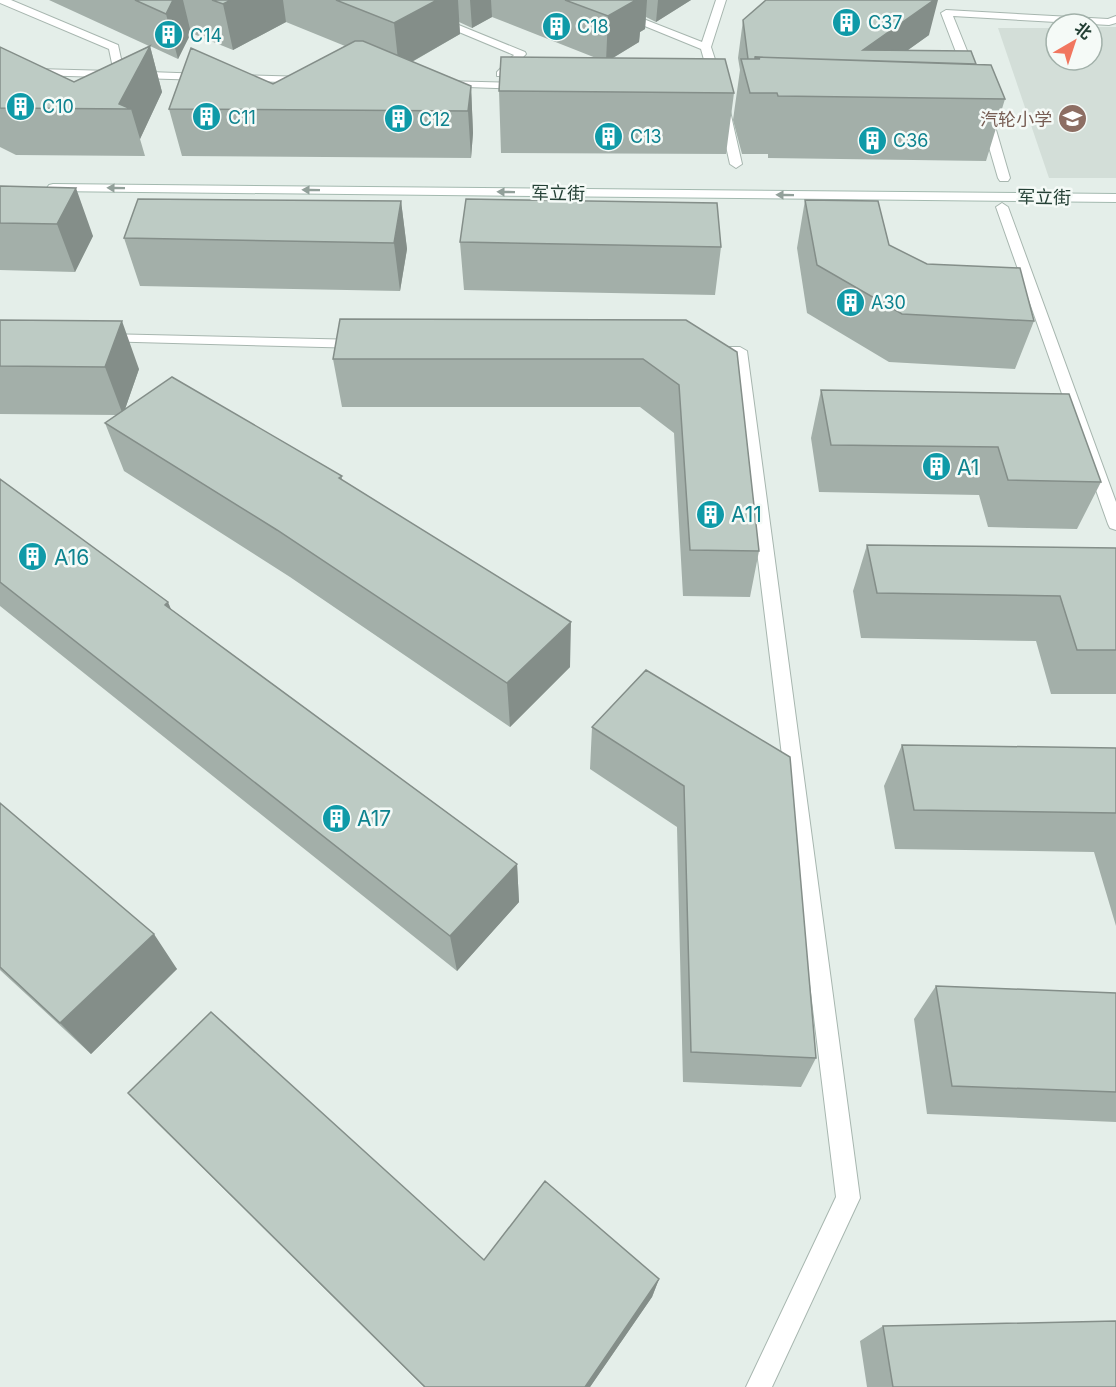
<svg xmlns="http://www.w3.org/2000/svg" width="1116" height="1387" font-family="Inter,'Noto Sans SC',sans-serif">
<rect width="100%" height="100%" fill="#e4eee9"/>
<path fill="#d3ded8" d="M 1092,27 L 1116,27 L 1116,178 L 1049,178 L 998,28 L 1056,28 L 1056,60 L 1092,60 Z"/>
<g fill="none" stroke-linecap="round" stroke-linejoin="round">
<defs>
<path id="street" d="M 0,0 L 11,0 L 118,45 L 123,68 L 121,71 L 205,74 L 211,77 L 205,80 L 0,74 L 0,68 L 111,71 L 113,68 L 109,49 L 0,3 Z
M 581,0 L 595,0 L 702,42 L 716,0 L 726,0 L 711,47 L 722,81 L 716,84 L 710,81 L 701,49 Z
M 946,10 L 1108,19 L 1116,16 L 1116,23 L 1109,25 L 953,16 L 976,73 L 970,76 L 964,73 L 941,13 Z
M 439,17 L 525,52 L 526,54 L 505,76 L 497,76 L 497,72 L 514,55 L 435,22 L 435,18 Z
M 236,75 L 307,77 L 313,80 L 307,83 L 232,80 L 232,76 Z
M 443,81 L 523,83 L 529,86 L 523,89 L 439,86 L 439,82 Z
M 724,108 L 730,111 L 742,164 L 736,168 L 730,164 L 718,111 Z
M 986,113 L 992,116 L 1010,178 L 1008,181 L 1000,181 L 998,178 L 980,116 Z
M 1002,203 L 1008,207 L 1116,502 L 1116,530 L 1110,528 L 1108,524 L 996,207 Z
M 104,334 L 361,340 L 368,344 L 361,348 L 99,341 L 97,338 Z
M 713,347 L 740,347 L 747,351 L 860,1198 L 772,1387 L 746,1387 L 836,1197 L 733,355 L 708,354 L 706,351 Z"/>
<path id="secondary" d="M 53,184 L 1116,194 L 1116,202 L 49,191 L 47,188 L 49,185 Z"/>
</defs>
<use href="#street" stroke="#a7b6af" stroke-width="2"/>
<use href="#secondary" stroke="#a3b9af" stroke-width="2"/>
<use href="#street" fill="#fff" fill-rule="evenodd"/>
<use href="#secondary" fill="#fff" fill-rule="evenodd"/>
</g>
<path fill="#a3afa9" d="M 49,0 L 691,0 L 656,22 L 646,17 L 645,29 L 640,32 L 639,42 L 613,58 L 734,93 L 726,154 L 501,153 L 499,91 L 596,58 L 492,17 L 472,28 L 459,22 L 460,34 L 412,62 L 471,86 L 473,133 L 471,158 L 182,156 L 169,109 L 273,84 L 345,46 L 286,22 L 233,50 L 191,33 L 178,59 L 150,46 L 162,92 L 140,139 L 145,156 L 16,155 L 0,147 L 0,47 L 74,82 L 149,46 Z
M 743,20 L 929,35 L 908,50 L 976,64 L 1005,99 L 986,161 L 768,158 L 768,154 L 742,154 L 733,120 L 740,70 L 738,58 Z
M 0,186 L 93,236 L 75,272 L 0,270 Z
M 805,200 L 889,245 L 1034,321 L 1015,369 L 889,362 L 807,313 L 797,248 Z
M 401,201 L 407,249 L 400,291 L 140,286 L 124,238 Z
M 460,242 L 721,247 L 715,295 L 464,290 Z
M 0,320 L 139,369 L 125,409 L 342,476 L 342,480 L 570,667 L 510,727 L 290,577 L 124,471 L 105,423 L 117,415 L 0,414 Z
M 737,352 L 759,551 L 750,597 L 683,596 L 674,433 L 640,407 L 342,407 L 333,359 Z
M 821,390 L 1069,394 L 1101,482 L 1077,529 L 988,527 L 979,495 L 819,492 L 811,438 Z
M 0,479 L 172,610 L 517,864 L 519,902 L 457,971 L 0,606 Z
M 867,545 L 1116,548 L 1116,694 L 1051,694 L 1036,641 L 861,638 L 853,591 Z
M 646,670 L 816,1058 L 801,1087 L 683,1082 L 677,827 L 590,769 L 592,727 Z
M 902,745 L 1116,748 L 1116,926 L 1094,852 L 895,849 L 884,786 Z
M 0,803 L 177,969 L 91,1054 L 0,970 Z
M 936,986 L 1116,993 L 1116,1122 L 927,1114 L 914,1019 Z
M 128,1093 L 484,1260 L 659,1279 L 652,1297 L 590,1387 L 424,1387 L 155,1121 Z
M 883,1326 L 1116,1387 L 867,1387 L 860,1341 Z"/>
<path fill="#848e89" d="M 173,0 L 183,0 L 191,33 L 178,59 L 166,14 Z
M 231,0 L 283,0 L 286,22 L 233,50 L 223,4 Z
M 437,0 L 458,0 L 460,34 L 399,69 L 394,23 Z
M 470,0 L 491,0 L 492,17 L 472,28 Z
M 631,0 L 647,0 L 645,29 L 640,32 L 639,42 L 606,62 L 608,16 Z
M 658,0 L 691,0 L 656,22 Z
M 934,0 L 938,0 L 929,35 L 877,72 L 863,50 Z
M 150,46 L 162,92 L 140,139 L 131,109 L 119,104 Z
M 471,86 L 473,133 L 471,158 L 468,111 Z
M 76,188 L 93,236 L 75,272 L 57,224 Z
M 401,201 L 407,249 L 400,291 L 394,243 Z
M 122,321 L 139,369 L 123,415 L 105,367 Z
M 168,602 L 187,647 L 165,605 Z
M 571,622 L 570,667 L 510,727 L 507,683 Z
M 517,864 L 519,902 L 457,971 L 450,936 Z
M 154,934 L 177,969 L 91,1054 L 60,1023 Z
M 659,1279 L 652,1297 L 590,1387 L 585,1387 Z"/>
<path fill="#bdcbc4" stroke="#848e89" stroke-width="1.5" d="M 135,0 L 173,0 L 166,14 Z
M 212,0 L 231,0 L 223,4 Z
M 336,0 L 437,0 L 394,23 Z
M 565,0 L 636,0 L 608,16 Z
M 766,0 L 934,0 L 863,50 L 971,51 L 976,64 L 755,57 L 755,59 L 748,59 L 743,20 Z
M 355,41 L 363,41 L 471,86 L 468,111 L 169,109 L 191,48 L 273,84 Z
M 150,46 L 119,104 L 131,109 L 0,108 L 0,47 L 74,82 Z
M 501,57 L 725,59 L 734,93 L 499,91 Z
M 755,57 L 991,65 L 1005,99 L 778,96 L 777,93 L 750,93 L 741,59 L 760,59 Z
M 0,186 L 76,188 L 57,224 L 0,223 Z
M 138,199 L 401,201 L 394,243 L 124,238 Z
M 466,199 L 717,203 L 721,247 L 460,242 Z
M 805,200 L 878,201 L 889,245 L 927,264 L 1020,268 L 1034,321 L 902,314 L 817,265 Z
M 340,319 L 686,320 L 737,352 L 759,551 L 690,550 L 679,385 L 643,359 L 333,359 Z
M 0,320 L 122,321 L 105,367 L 0,366 Z
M 172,377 L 342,476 L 339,478 L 571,622 L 507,683 L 277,530 L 105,423 Z
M 821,390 L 1069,394 L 1101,482 L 1008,480 L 998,447 L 831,445 Z
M 0,479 L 168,602 L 165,605 L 517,864 L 450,936 L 0,582 Z
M 867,545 L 1116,548 L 1116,650 L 1077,650 L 1060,596 L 877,593 Z
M 646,670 L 790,757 L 816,1058 L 691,1052 L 684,786 L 592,727 Z
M 902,745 L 1116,748 L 1116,813 L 914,810 Z
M 0,803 L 154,934 L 60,1023 L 0,967 Z
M 936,986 L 1116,993 L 1116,1092 L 952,1086 Z
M 211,1012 L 484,1260 L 545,1181 L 659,1279 L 585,1387 L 425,1387 L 128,1093 Z
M 1116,1321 L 1116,1387 L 893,1387 L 883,1326 Z"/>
<defs><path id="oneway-solid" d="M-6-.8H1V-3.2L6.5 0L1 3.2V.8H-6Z" transform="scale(1.5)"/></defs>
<g fill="#92a09a">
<use href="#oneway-solid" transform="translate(116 188) rotate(-179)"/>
<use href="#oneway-solid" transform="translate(311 190) rotate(-179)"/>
<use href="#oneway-solid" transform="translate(506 192) rotate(-179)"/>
<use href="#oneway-solid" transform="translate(785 195) rotate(-179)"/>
</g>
<defs>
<symbol id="building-disc" viewBox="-11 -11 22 22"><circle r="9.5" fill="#0f9aa8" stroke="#f5faf7"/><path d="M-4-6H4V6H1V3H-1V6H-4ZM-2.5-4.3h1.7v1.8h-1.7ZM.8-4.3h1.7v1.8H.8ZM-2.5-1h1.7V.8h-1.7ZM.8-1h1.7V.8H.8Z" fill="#fff"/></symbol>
<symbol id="school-disc" viewBox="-11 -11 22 22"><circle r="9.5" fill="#8d6e63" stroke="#f5faf7"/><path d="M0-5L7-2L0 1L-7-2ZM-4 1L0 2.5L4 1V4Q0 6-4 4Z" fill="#fff"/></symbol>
</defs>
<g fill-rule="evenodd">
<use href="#building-disc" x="830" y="6" width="33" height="33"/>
<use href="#building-disc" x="540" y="10" width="33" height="33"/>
<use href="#building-disc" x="152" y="18" width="33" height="33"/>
<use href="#building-disc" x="4" y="90" width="33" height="33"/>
<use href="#building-disc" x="190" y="100" width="33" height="33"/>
<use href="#building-disc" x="382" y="102" width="33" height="33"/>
<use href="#school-disc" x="1056" y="102" width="33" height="33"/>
<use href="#building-disc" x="592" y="120" width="33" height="33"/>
<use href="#building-disc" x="856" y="124" width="33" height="33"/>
<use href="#building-disc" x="834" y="286" width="33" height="33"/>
<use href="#building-disc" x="920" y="450" width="33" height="33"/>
<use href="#building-disc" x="694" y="498" width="33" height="33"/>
<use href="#building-disc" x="16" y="540" width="33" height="33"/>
<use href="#building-disc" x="320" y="802" width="33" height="33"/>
</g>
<g text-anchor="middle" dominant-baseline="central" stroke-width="5" stroke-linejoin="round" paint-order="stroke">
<g font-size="18" fill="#0d838f" stroke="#f5faf7" text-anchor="start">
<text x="868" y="22">C37</text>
<text x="577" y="26">C18</text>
<text x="190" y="35">C14</text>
<text x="42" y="106">C10</text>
<text x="228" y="117">C11</text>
<text x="419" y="119">C12</text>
<text x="630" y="136">C13</text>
<text x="893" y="140">C36</text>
<text x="871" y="302">A30</text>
</g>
<g font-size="18" fill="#785e54" stroke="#f5faf7" text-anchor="end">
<text x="1052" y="119">汽轮小学</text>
</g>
<g font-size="18" fill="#244035" stroke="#f5faf7">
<text transform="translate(558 193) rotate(1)">军立街</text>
<text transform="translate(1044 197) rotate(1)">军立街</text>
</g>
<g font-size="21" fill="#0d838f" stroke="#f5faf7" text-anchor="start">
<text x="957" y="467">A1</text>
<text x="731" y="514">A11</text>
<text x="54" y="557">A16</text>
<text x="357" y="818">A17</text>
</g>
</g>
<g transform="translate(1074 42) rotate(39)"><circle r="28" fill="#f5faf7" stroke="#a1b0a9" stroke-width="1.5"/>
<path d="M0-4.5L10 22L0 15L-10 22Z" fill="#f1765f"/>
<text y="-9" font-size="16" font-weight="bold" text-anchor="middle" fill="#244035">北</text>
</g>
</svg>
